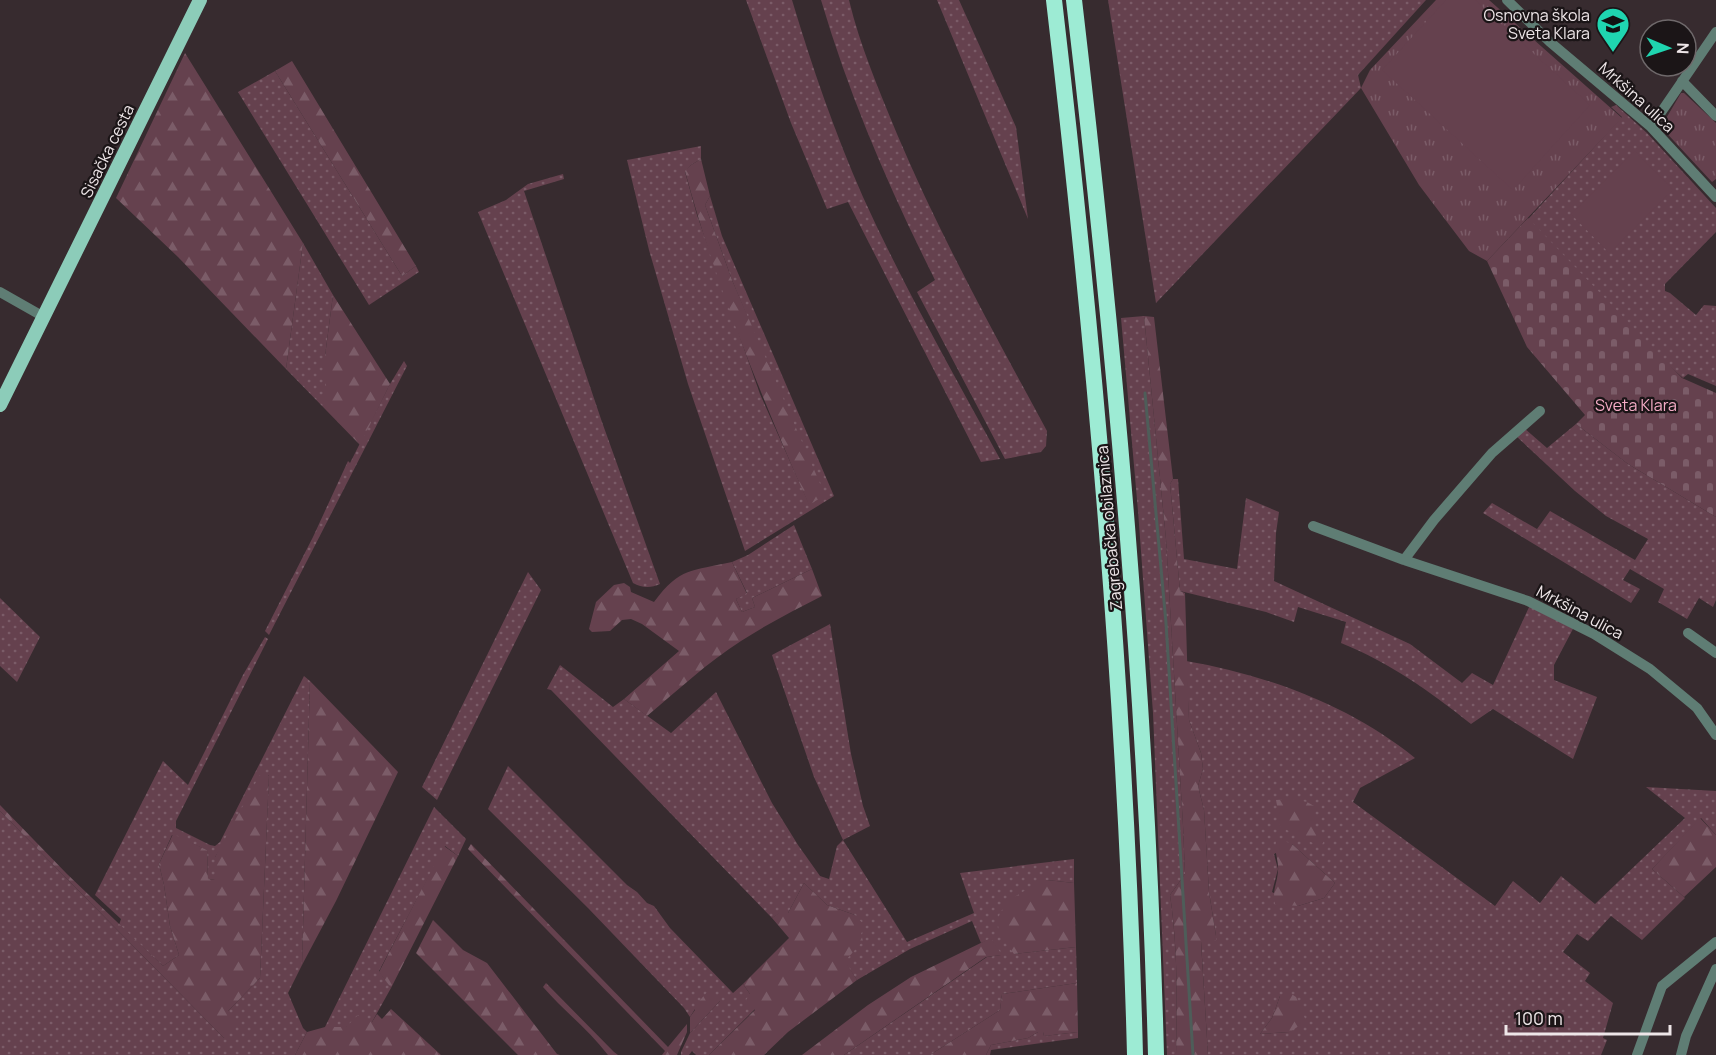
<svg xmlns="http://www.w3.org/2000/svg" width="1716" height="1055" font-family="Manrope,sans-serif">
<defs>
<pattern id="grass-dots" width="8" height="8" patternUnits="userSpaceOnUse" patternTransform="scale(1.5)"><rect width="8" height="8" fill="#65414e"/><path d="M2 2h.1M6 6h.1" fill="none" stroke="#7b5c68" stroke-width="1.8" stroke-linecap="round"/></pattern>
<pattern id="forest-firs" width="22" height="20" patternUnits="userSpaceOnUse" patternTransform="scale(1.5)"><rect width="22" height="20" fill="#65414e"/><path d="M5 1l3.5 6h-7zM16 11l3.5 6h-7z" fill="#7b5c68"/></pattern>
<pattern id="cemetery-stones" width="16" height="16" patternUnits="userSpaceOnUse" patternTransform="scale(1.5)"><rect width="16" height="16" fill="#65414e"/><path d="M2 7V4a2 2 0 0 1 4 0v3zM10 15v-3a2 2 0 0 1 4 0v3z" fill="#7b5c68"/></pattern>
<pattern id="park-tufts" width="24" height="20" patternUnits="userSpaceOnUse" patternTransform="scale(1.5)"><rect width="24" height="20" fill="#65414e"/><path d="M3 7l-1-3M5 7V3M7 7l1-3M15 17l-1-3M17 17v-4M19 17l1-3" fill="none" stroke="#7b5c68"/></pattern>
</defs>
<rect width="100%" height="100%" fill="#372b2f"/>
<path fill="url(#grass-dots)" fill-rule="evenodd" d="M 746,0 L 792,0 C 812,67 835,133 863,197 C 904,287 953,373 1000,459 L 981,462 L 848,202 L 827,209 L 791,123 Z
M 821,0 L 849,0 C 860,46 879,90 897,134 C 940,236 994,333 1047,431 L 1046,446 L 1041,452 L 1005,459 L 917,292 L 935,280 C 889,188 850,98 821,0 Z
M 937,0 L 959,0 L 1016,127 L 1028,219 Z
M 1108,0 L 1426,0 L 1358,75 L 1361,88 L 1156,303 Z
M 275,71 L 402,276 L 416,266 L 419,272 L 369,305 L 238,92 Z
M 1616,105 L 1647,133 L 1716,208 L 1716,232 L 1665,284 L 1665,291 L 1670,293 L 1696,315 L 1704,305 L 1716,306 L 1716,386 L 1688,374 L 1683,378 L 1517,231 L 1622,117 L 1611,107 Z
M 701,146 L 701,159 L 691,165 L 685,172 L 697,215 L 760,394 L 809,504 L 774,381 L 732,280 L 705,205 L 710,196 L 722,236 L 834,496 L 745,551 L 688,384 L 649,250 L 627,160 Z
M 563,174 L 564,179 L 524,191 L 602,422 L 660,584 C 651,588 642,588 633,583 L 478,212 L 506,200 L 528,184 Z
M 303,243 L 333,295 L 325,356 L 325,409 L 286,369 Z
M 1144,316 L 1166,539 L 1183,825 L 1185,874 L 1170,895 C 1178,948 1177,1002 1176,1055 L 1167,1055 L 1153,713 L 1138,511 L 1121,318 Z
M 404,361 L 407,366 L 269,635 L 265,631 L 313,537 L 348,461 L 350,463 L 390,384 Z
M 1576,424 L 1628,464 L 1716,517 L 1716,600 L 1713,607 L 1699,598 L 1687,619 L 1658,602 L 1664,589 L 1630,569 L 1623,580 L 1640,589 L 1631,603 L 1483,513 L 1492,503 L 1537,529 L 1550,511 L 1635,560 L 1648,539 L 1606,516 L 1575,491 L 1516,436 L 1524,428 L 1547,448 Z
M 1173,479 L 1178,479 L 1184,559 L 1237,569 L 1246,498 L 1279,512 L 1276,533 L 1274,581 L 1410,644 L 1462,683 L 1472,673 L 1493,685 L 1530,605 L 1574,627 L 1554,665 L 1554,680 L 1597,697 L 1573,759 L 1493,709 L 1471,724 C 1428,690 1392,664 1341,643 L 1346,622 L 1298,607 L 1294,622 L 1266,612 L 1180,591 L 1170,484 Z
M 794,525 L 812,569 L 752,598 L 755,607 L 742,612 L 736,599 L 747,593 L 732,562 L 748,555 Z
M 528,572 L 541,590 L 437,800 L 422,787 Z
M 0,598 L 40,637 L 17,682 L 0,666 Z
M 830,624 L 851,754 L 863,806 L 870,826 L 843,840 L 907,942 L 974,913 L 960,873 L 1074,859 L 1074,883 L 1047,880 L 1014,954 L 1076,947 L 1077,983 L 1002,994 L 1000,1010 L 930,1055 L 844,1055 L 987,957 L 1001,955 L 991,939 L 981,943 L 972,921 L 910,949 L 857,980 L 844,961 L 861,934 L 855,915 L 827,905 L 804,883 L 788,913 L 780,913 L 772,918 L 551,690 L 547,689 L 560,665 L 613,707 L 624,699 L 671,733 L 716,692 L 772,803 L 798,845 L 820,876 L 829,879 L 837,846 L 843,840 L 814,777 L 772,655 Z
M 265,637 L 268,639 L 176,821 L 176,828 L 210,845 L 215,846 L 220,842 L 304,676 L 310,681 L 302,965 L 288,993 L 303,1028 L 307,1032 L 295,1055 L 0,1055 L 0,811 L 224,1038 L 228,1011 L 260,978 L 269,775 L 215,857 L 215,880 L 208,879 L 207,850 L 172,835 L 159,864 L 164,885 L 170,926 L 179,955 L 163,966 L 119,925 L 121,919 L 95,895 L 163,761 L 188,785 L 243,675 Z
M 1186,661 C 1268,675 1351,706 1415,758 L 1360,788 L 1353,802 L 1495,906 L 1513,881 L 1540,903 L 1561,876 L 1595,904 L 1685,818 L 1646,787 L 1716,791 L 1716,835 L 1701,818 L 1652,869 L 1685,898 L 1642,940 L 1611,916 L 1588,941 L 1577,934 L 1563,952 L 1590,973 L 1585,981 L 1613,1003 L 1603,1038 L 1607,1040 L 1601,1055 L 1208,1055 L 1201,941 L 1216,936 L 1209,892 L 1204,810 L 1198,786 L 1203,769 L 1201,753 L 1189,720 ZM 1292,844 L 1335,883 L 1324,898 L 1298,906 L 1272,892 L 1278,869 L 1274,854 ZM 1280,996 L 1290,1032 L 1260,1034 L 1272,1018 Z
M 508,766 L 627,885 L 637,892 L 647,903 L 654,906 L 670,928 L 733,993 L 743,984 L 750,994 L 755,1009 L 709,1055 L 696,1055 L 692,1051 L 689,1055 L 681,1055 L 681,1052 L 690,1033 L 720,1001 L 695,1009 L 690,1017 L 684,1008 L 588,908 L 488,809 Z
M 434,807 L 466,839 L 458,856 L 445,846 L 379,971 L 391,988 L 372,1022 L 346,1027 L 325,1027 Z
M 1038,1032 L 1043,1032 L 1044,1036 L 1078,1032 L 1078,1038 L 991,1050 L 990,1055 L 986,1055 L 991,1045 L 1028,1038 Z"/>
<path fill="url(#forest-firs)" d="M 185,53 L 303,243 L 286,369 L 178,257 L 116,198 Z
M 292,61 L 416,266 L 402,276 L 275,71 Z
M 701,159 L 710,196 L 705,205 L 732,280 L 825,495 L 809,505 C 761,396 716,286 685,171 L 691,165 Z
M 333,295 L 390,384 L 360,445 L 325,409 L 325,356 Z
M 1144,316 L 1154,317 L 1173,479 L 1170,484 L 1180,591 L 1185,593 L 1189,720 L 1201,753 L 1203,769 L 1198,786 L 1204,810 L 1209,892 L 1216,936 L 1216,940 L 1201,942 L 1208,1055 L 1176,1055 C 1177,1002 1178,948 1170,895 L 1185,874 L 1183,825 L 1166,539 Z
M 732,562 L 747,594 L 736,599 L 742,612 L 755,607 L 752,598 L 812,569 L 822,596 C 795,610 767,624 741,641 C 708,662 678,690 647,716 L 624,699 L 679,651 L 642,624 L 631,619 L 622,620 L 610,631 L 592,632 L 589,629 L 596,602 L 614,585 L 624,583 L 630,587 L 631,592 L 654,602 C 680,567 692,571 732,562 Z
M 310,681 L 398,772 L 336,901 L 302,965 Z
M 262,771 L 269,776 L 260,978 L 228,1011 L 236,1025 L 224,1038 L 0,811 L 0,805 L 67,874 L 163,966 L 179,955 L 170,926 L 164,885 L 159,864 L 173,834 L 207,850 L 208,879 L 215,880 L 215,857 Z
M 1292,799 L 1307,802 L 1314,806 L 1314,827 L 1326,836 L 1321,847 L 1279,826 L 1280,821 L 1276,800 Z
M 1700,818 L 1716,835 L 1716,867 L 1684,897 L 1652,869 Z
M 1276,842 L 1287,842 L 1292,844 L 1335,883 L 1324,898 L 1298,906 L 1275,904 C 1272,889 1277,885 1278,871 C 1279,861 1274,853 1276,842 Z
M 471,844 L 668,1047 L 687,1024 L 687,1032 L 677,1055 L 662,1055 L 665,1051 L 468,849 Z
M 444,846 L 458,856 L 391,988 L 379,972 Z
M 1047,880 L 1074,883 L 1076,947 L 1014,954 C 1008,946 998,935 998,925 C 996,902 1029,888 1047,880 Z
M 804,883 L 827,905 L 855,915 L 865,926 L 861,934 L 863,941 L 845,961 L 857,980 L 788,1032 L 764,1055 L 709,1055 L 755,1010 L 746,1000 L 750,994 L 743,984 L 789,938 L 772,918 L 779,913 L 788,913 Z
M 433,920 L 463,950 L 487,963 L 557,1054 L 560,1055 L 518,1055 L 416,953 Z
M 991,938 L 1002,955 L 986,957 L 844,1055 L 802,1055 L 868,1005 L 911,977 Z
M 546,983 L 614,1052 L 618,1055 L 608,1055 C 589,1030 564,1011 543,987 Z
M 1077,983 L 1078,1032 L 1044,1036 L 1043,1032 L 1038,1032 L 1028,1038 L 991,1045 L 986,1055 L 930,1055 L 1000,1010 L 1002,994 Z
M 709,990 L 720,1001 L 690,1033 L 690,1017 L 695,1010 L 694,1007 Z
M 1287,991 L 1296,997 L 1306,1021 L 1290,1032 L 1260,1034 L 1272,1018 L 1280,996 Z
M 391,1009 L 441,1055 L 295,1055 L 307,1032 L 325,1027 L 346,1027 L 358,1015 L 372,1022 L 377,1014 L 382,1019 Z"/>
<path fill="url(#cemetery-stones)" d="M 1528,218 L 1682,378 L 1716,393 L 1716,517 L 1628,464 L 1576,424 L 1585,415 L 1527,347 L 1487,261 Z"/>
<path fill="url(#park-tufts)" d="M 1436,0 L 1489,0 L 1622,118 L 1487,261 L 1469,251 L 1419,185 L 1361,88 L 1370,70 Z
M 1681,93 L 1684,93 L 1716,123 L 1716,179 L 1712,182 L 1661,127 Z"/>
<path fill="#65414e" d="M 1446,0 L 1475,0 L 1590,105 L 1513,190 L 1382,70 Z
M 1635,151 L 1673,190 L 1609,253 L 1571,214 Z"/>
<g fill="none" stroke-linecap="round" stroke-linejoin="round">
<path stroke="#4e5d59" stroke-width="3" d="M 1145,393 L 1166,623 L 1193,1055"/>
<path stroke="#5f7d74" stroke-width="10" d="M 1507,0 L 1550,42 L 1651,127 L 1716,197
M 1682,81 L 1716,116
M 1651,127 L 1716,32
M 0,292 L 44,317
M 1313,526 L 1404,560 L 1528,601 L 1594,634 L 1650,669 L 1697,708 L 1716,735
M 1404,560 L 1434,520 L 1492,453 L 1540,411
M 1688,633 L 1716,653
M 1637,1055 L 1662,986 L 1716,942
M 1681,1055 L 1686,1036 L 1716,969"/>
<path stroke="#8cccb9" stroke-width="14" d="M 0,405 L 200,0"/>
<path stroke="#9debd4" stroke-width="16" d="M 1054,0 C 1095,351 1126,702 1135,1055
M 1074,0 C 1115,350 1147,702 1156,1055"/>
</g>
<defs>
<symbol id="school-pin" viewBox="-11 -11 22 30"><path d="M0 17L-7.5 6A9.5 9.5 0 1 1 7.5 6Z" fill="#1fd5b0" stroke="#1b1517"/><path d="M0-5L7-2L0 1L-7-2ZM-4 1L0 2.5L4 1V4Q0 6-4 4Z" fill="#111"/></symbol>
</defs>
<g fill-rule="evenodd">
<use href="#school-pin" x="1594" y="5" width="38" height="52"/>
</g>
<g text-anchor="middle" dominant-baseline="central" stroke-width="4.5" stroke-linejoin="round" paint-order="stroke">
<g font-size="16" fill="#eee6e8" stroke="#1b1517" text-anchor="end">
<text x="1590" y="15">Osnovna škola<tspan x="1590" dy="18">Sveta Klara</tspan></text>
</g>
<g font-size="16" fill="#eee6e8" stroke="#1b1517">
<text transform="translate(1637 97) rotate(42)">Mrkšina ulica</text>
<text transform="translate(107 151) rotate(-64)">Sisačka cesta</text>
<text transform="translate(1109 528) rotate(-95)">Zagrebačka obilaznica</text>
<text transform="translate(1580 612) rotate(28)">Mrkšina ulica</text>
</g>
<g font-size="16" fill="#f5acc6" stroke="#1b1517">
<text x="1636" y="405">Sveta Klara</text>
</g>
</g>
<g transform="translate(1668 48) rotate(92)"><circle r="28" fill="#1b1517" stroke="#6f696b" stroke-width="1.5"/>
<path d="M0-4.5L10 22L0 15L-10 22Z" fill="#1fd5b0"/>
<text y="-9" font-size="16" font-weight="bold" text-anchor="middle" fill="#eee6e8">N</text>
</g>
<path d="M1506 1025v9h164v-9" fill="none" stroke="#eee6e8" stroke-width="3"/>
<text x="1515" y="1025" font-size="18" fill="#eee6e8" stroke="#1b1517" stroke-width="4.5" paint-order="stroke">100 m</text>
</svg>
